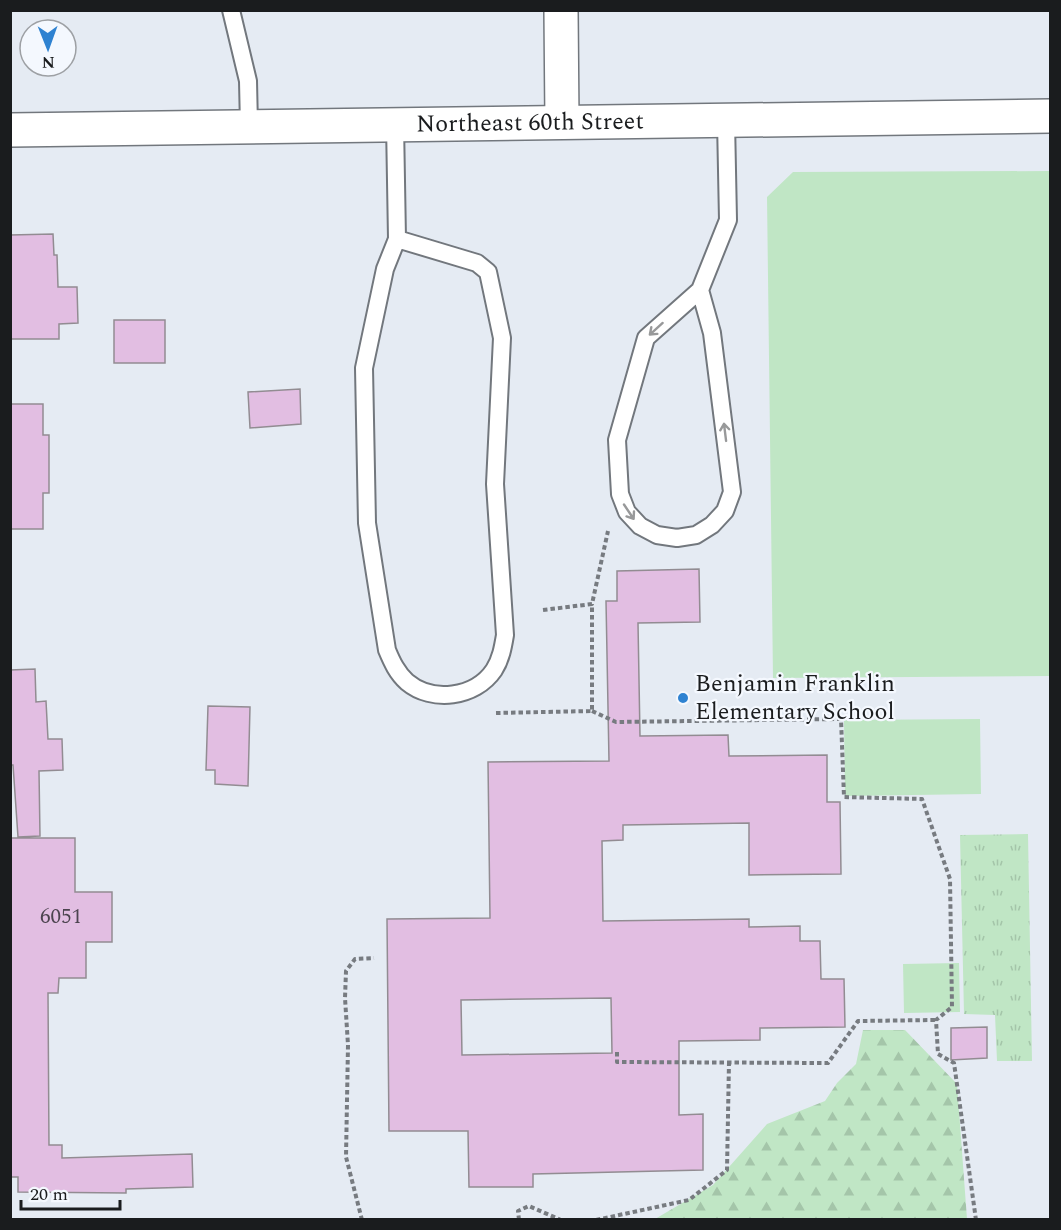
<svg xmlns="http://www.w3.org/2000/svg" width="1061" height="1230" font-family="Spectral,serif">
<defs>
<pattern id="grass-tufts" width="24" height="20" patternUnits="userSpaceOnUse" patternTransform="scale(1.5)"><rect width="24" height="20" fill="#c0e6c5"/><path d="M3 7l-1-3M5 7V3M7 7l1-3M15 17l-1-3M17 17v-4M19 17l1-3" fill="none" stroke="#a4c5a9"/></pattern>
<pattern id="forest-firs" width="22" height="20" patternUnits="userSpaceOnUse" patternTransform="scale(1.5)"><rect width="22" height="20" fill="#c0e6c5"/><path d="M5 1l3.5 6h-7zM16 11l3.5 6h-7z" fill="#a4c5a9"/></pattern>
</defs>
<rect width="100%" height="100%" fill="#e5ebf3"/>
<path fill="url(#grass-tufts)" d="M 1028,834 L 1032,1061 L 997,1061 L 995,1015 L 964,1014 L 960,835 Z"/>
<path fill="url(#forest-firs)" d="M 863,1030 L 905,1030 L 957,1084 L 967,1219 L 655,1219 L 713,1185 L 767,1124 L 825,1101 L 837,1083 L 856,1064 Z"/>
<path fill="#c0e6c5" d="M 1050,171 L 1050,676 L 773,678 L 767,197 L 793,172 Z
M 980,719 L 981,794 L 845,796 L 844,720 Z
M 959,963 L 960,1012 L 904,1013 L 903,964 Z"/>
<path fill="#e2bee2" stroke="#928c92" stroke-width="1.5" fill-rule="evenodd" d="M 53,234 L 54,255 L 57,255 L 58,287 L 77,287 L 78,323 L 59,324 L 59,339 L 10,339 L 10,235 Z
M 114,320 L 165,320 L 165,363 L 114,363 Z
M 300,389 L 301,424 L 250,428 L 248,392 Z
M 10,404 L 43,404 L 43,435 L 49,435 L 49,493 L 43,493 L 43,529 L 10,529 Z
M 699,569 L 700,622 L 638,623 L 640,736 L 728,735 L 729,756 L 827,755 L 827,802 L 840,802 L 841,874 L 749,875 L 749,823 L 623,825 L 623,840 L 602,841 L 603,921 L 749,919 L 749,927 L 800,926 L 800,941 L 820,941 L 821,979 L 844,979 L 845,1027 L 760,1028 L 760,1040 L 679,1041 L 679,1115 L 703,1114 L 703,1170 L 533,1174 L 533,1187 L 469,1187 L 468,1131 L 389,1131 L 387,919 L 490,918 L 488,762 L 609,761 L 606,601 L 617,601 L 617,571 ZM 611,998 L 612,1053 L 462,1055 L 461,1000 Z
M 35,669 L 36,702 L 46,701 L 48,739 L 62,739 L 63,770 L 39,771 L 40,836 L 18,837 L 13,765 L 10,765 L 10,670 Z
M 208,706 L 250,707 L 248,786 L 215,784 L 215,770 L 206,770 Z
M 10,838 L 75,838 L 75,892 L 112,892 L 112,942 L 86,942 L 86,978 L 59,978 L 58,993 L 48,993 L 49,1145 L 62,1145 L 62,1158 L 192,1154 L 193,1187 L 126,1189 L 126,1193 L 18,1192 L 18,1177 L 10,1177 Z
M 987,1027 L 987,1058 L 951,1060 L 951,1028 Z"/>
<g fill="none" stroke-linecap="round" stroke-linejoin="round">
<defs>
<path id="service" d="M 231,10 L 248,81 L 249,126
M 395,123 L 397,239
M 397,239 L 477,263 L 488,272 L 502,338 L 495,484 L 505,635 C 503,647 501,659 494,670 C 475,698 432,703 407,682 C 397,673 392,662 387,650 L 367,523 L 364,368 L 385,269 Z
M 700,290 L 712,333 L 732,492 L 725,511 L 712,525 L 696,535 L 677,538 L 657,535 L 640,526 L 627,512 L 620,494 L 617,440 L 646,338 L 700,290 L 728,220 L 726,121"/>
<path id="minor" d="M 561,10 L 562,122"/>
<g id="tertiary">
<path id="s1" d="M 10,130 L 1050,116"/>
</g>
</defs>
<use href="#service" stroke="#72777d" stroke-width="20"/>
<use href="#minor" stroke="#72777d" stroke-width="36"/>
<use href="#tertiary" stroke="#72777d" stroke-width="36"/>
<path stroke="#777b80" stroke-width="4" stroke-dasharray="4.5 3" stroke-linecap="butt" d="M 543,610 L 592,604 L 608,531
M 592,711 L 616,722 L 841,719 L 844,797 L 922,799 L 950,879 L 952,1007 L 936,1020 L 938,1054 L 954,1063 L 976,1220
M 496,713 L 592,711 L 592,604
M 617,1052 L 617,1062 L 828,1063 L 858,1021 L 936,1020
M 362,1220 L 346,1157 L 348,1045 L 345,998 L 346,971 L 355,959 L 374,958
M 519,1220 L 518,1211 L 529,1206 L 561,1220
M 596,1220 L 689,1200 L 727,1170 L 729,1062"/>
<use href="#service" stroke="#fff" stroke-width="16"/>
<use href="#minor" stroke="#fff" stroke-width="33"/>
<use href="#tertiary" stroke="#fff" stroke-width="33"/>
</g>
<defs><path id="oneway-shaft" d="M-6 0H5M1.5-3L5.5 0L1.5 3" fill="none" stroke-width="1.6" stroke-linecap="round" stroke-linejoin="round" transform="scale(1.5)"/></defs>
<g stroke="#98999a">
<use href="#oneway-shaft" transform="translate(656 329) rotate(138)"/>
<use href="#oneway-shaft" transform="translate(725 432) rotate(-97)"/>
<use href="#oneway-shaft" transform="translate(629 512) rotate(56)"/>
</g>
<circle fill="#2e82d1" stroke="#f4f8fe" stroke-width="2" cx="683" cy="698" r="6"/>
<g text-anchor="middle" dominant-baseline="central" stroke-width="4.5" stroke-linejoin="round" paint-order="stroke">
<g font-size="21" fill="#4c444f">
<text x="61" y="917">6051</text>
</g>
<g font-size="24" fill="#1a1c1e" stroke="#f4f8fe">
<text stroke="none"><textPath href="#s1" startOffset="520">Northeast 60th Street</textPath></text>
</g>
<g font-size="24" fill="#1a1c1e" stroke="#f4f8fe" text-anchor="start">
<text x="695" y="684">Benjamin Franklin<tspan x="695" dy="28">Elementary School</tspan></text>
</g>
</g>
<rect width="1061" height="1230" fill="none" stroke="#1a1c1e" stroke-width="24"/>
<g transform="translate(48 48) rotate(179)"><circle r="28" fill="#f4f8fe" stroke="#9da0a4" stroke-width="1.5"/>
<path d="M0-4.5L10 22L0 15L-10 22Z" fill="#2e82d1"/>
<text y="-9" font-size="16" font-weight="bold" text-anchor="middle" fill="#1a1c1e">N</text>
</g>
<path d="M21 1200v9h99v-9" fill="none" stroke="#1a1c1e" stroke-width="3"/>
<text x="30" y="1200" font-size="18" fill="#1a1c1e" stroke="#f4f8fe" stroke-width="4.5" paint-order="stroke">20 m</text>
</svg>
